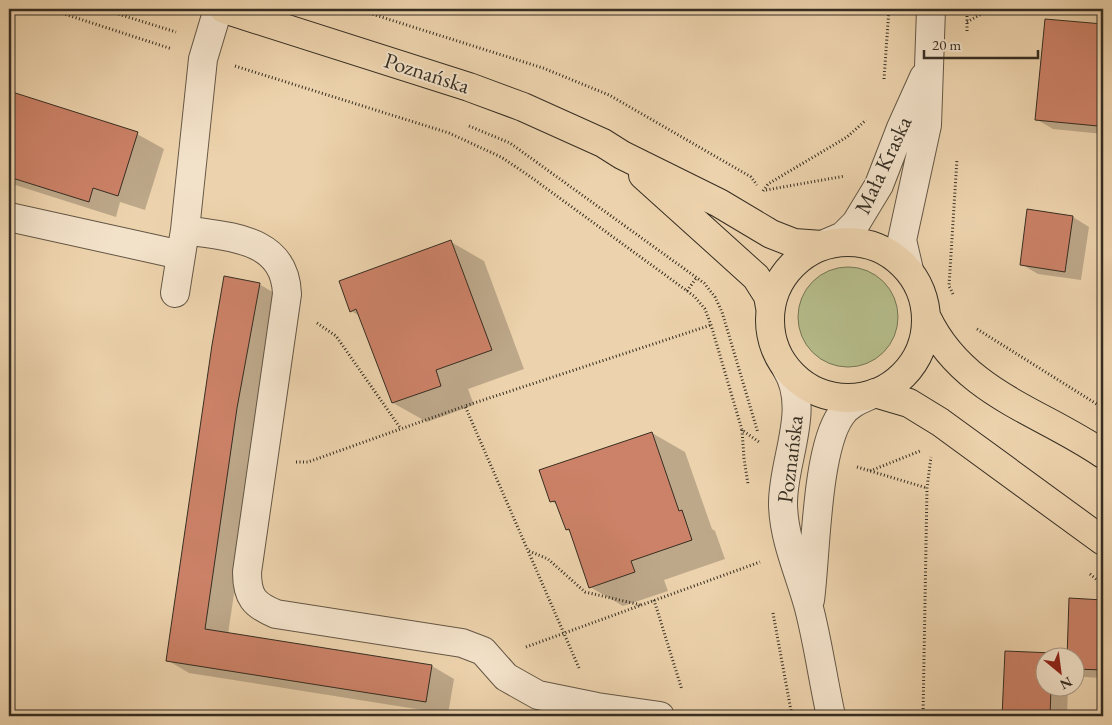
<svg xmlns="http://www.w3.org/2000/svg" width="1112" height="725" font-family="'EB Garamond',serif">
<rect width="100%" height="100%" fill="#edd3ad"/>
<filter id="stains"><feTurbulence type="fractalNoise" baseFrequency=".004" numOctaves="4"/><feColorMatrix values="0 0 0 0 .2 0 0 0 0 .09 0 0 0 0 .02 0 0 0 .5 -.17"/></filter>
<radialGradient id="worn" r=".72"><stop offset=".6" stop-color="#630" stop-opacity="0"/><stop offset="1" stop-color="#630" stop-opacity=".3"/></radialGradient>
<path fill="#b6bd8b" stroke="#767656" d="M798 317a50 50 0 1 1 100 0a50 50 0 1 1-100 0Z"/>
<path fill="#0003" d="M 1046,20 L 1103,25 L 1103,134 L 1053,129 L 1036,119 Z
M 9,93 L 137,134 L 164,149 L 145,210 L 120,202 L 116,217 L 9,183 Z
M 1073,217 L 1089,227 L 1081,280 L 1038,274 L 1021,264 Z
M 451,242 L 484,261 L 524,369 L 468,389 L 474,405 L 427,422 L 393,403 L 360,316 L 351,311 Z
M 259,284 L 281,297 L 260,421 L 228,634 L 432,666 L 454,679 L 448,714 L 189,673 L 167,660 Z
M 1103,364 L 1103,374 L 1099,372 Z
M 652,433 L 685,452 L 712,529 L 715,531 L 725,559 L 664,580 L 668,591 L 623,606 L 590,587 L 571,532 L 567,530 L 559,506 L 551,501 Z
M 1070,600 L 1103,601 L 1103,678 L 1084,677 L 1074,672 Z
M 1006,652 L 1052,654 L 1058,658 L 1044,658 L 1044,688 L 1068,688 L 1067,716 L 1003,716 Z"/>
<path fill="#cc8268" stroke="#362e22" d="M 1045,19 L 1103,24 L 1103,67 L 1098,126 L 1035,120 Z
M 9,91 L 138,132 L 118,196 L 93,188 L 89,202 L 9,177 Z
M 1027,209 L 1073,216 L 1065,272 L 1020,265 Z
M 451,240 L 492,350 L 436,370 L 441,386 L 392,403 L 356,309 L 350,312 L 339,281 Z
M 224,276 L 260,283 L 237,408 L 205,629 L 432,665 L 426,702 L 166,661 L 212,345 Z
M 652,432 L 679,511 L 682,510 L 692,540 L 631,561 L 635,572 L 589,588 L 569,529 L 566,530 L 555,501 L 550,502 L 539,470 Z
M 1069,598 L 1103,600 L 1103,670 L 1074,669 L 1074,658 L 1067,658 Z
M 1005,651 L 1053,653 L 1053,658 L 1044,658 L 1044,688 L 1051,688 L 1050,716 L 1002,716 Z"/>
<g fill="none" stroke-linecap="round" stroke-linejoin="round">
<defs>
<path id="minor" d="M 9,217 L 181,255
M 185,230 C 228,237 285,237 287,294 L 247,572 C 247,597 254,605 276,614 L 462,643 L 483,651 L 506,677 L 538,695 L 597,707 L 660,716
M 822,245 L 843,236 L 856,223 L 879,185 L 901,128 L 924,77
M 909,270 L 902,240 L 927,125 L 931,9
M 175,293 L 185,230 L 203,59 L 218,9
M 786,368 C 812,409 782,461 783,505 C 784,541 800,574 809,608 C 818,643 823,680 831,716
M 810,600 C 816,555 816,450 841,415 C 849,403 862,399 875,393"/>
<path id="major" d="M 224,9 L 469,87 L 523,107 L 603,143 L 622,155 L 719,203 L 771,234 L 794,243 L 822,245
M 643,175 L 756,277 L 768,296 L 770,307
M770 320a78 78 0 1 1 156 0a78 78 0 1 1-156 0Z
M 927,318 C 963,393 1040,411 1103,454
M 875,393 L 909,403 L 940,422 L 1103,541"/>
</defs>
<use href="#minor" stroke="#645745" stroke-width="30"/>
<use href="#major" stroke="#362e22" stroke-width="30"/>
<path stroke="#362e22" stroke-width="3" stroke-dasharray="1 2.5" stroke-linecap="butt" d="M 49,9 L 172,49
M 102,9 L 176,32
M 356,9 L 543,68 L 609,95 L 751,177 L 757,185
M 967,22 L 990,9
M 967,31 L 967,14
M 235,66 L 449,133 L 501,157 L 528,175 L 694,296 L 705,309 L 711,325 L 742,430 L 759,442
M 884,79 L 889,9
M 469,126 L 510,143 L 704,283 L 715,297 L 722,312 L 758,433
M 766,190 L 845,176
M 763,191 L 768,184 L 847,137 L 866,120
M 687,291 L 697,277
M 953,294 L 949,286 L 957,159
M 317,323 L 336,336 L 401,429
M 977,329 L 1103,408
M 742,430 L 744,459 L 748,484
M 296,462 L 308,462 L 465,406
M 857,467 L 927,488
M 870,471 L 920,451
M 529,551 L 548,559 L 585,592 L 641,605
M 1090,574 L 1103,585
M 654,600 L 682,690
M 773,613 L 792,716
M 526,647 L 760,562
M 579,668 L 465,406 L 711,325
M 923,716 L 927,488 L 931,457"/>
<use href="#minor" stroke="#f3e2ca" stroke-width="28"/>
<use href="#major" stroke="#edd3ad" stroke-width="28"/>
</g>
<g text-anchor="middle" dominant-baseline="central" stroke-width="4" stroke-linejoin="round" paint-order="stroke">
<g font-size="22" fill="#362e22" stroke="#f3e2ca">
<text transform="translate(427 73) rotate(18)">Poznańska</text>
<text transform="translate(883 165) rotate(-65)">Mała Kraska</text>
<text transform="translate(790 459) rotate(-83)">Poznańska</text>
</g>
</g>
<rect width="1112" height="725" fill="none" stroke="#edd3ad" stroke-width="30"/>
<rect x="10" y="10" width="1092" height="705" fill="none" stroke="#362e22" stroke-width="2.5"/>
<rect x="15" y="15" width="1082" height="695" fill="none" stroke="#362e22"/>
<g transform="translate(1060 672) rotate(151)"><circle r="24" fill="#f3e2ca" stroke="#a79a87"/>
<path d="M0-4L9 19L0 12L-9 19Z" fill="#8f2418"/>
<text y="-8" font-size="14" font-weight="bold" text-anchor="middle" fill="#362e22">N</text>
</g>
<path d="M924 50v8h114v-8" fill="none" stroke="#362e22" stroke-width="2.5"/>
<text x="932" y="50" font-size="15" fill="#362e22" stroke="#f3e2ca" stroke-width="4" paint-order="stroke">20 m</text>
<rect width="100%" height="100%" filter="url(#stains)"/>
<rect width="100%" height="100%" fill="url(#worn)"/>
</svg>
